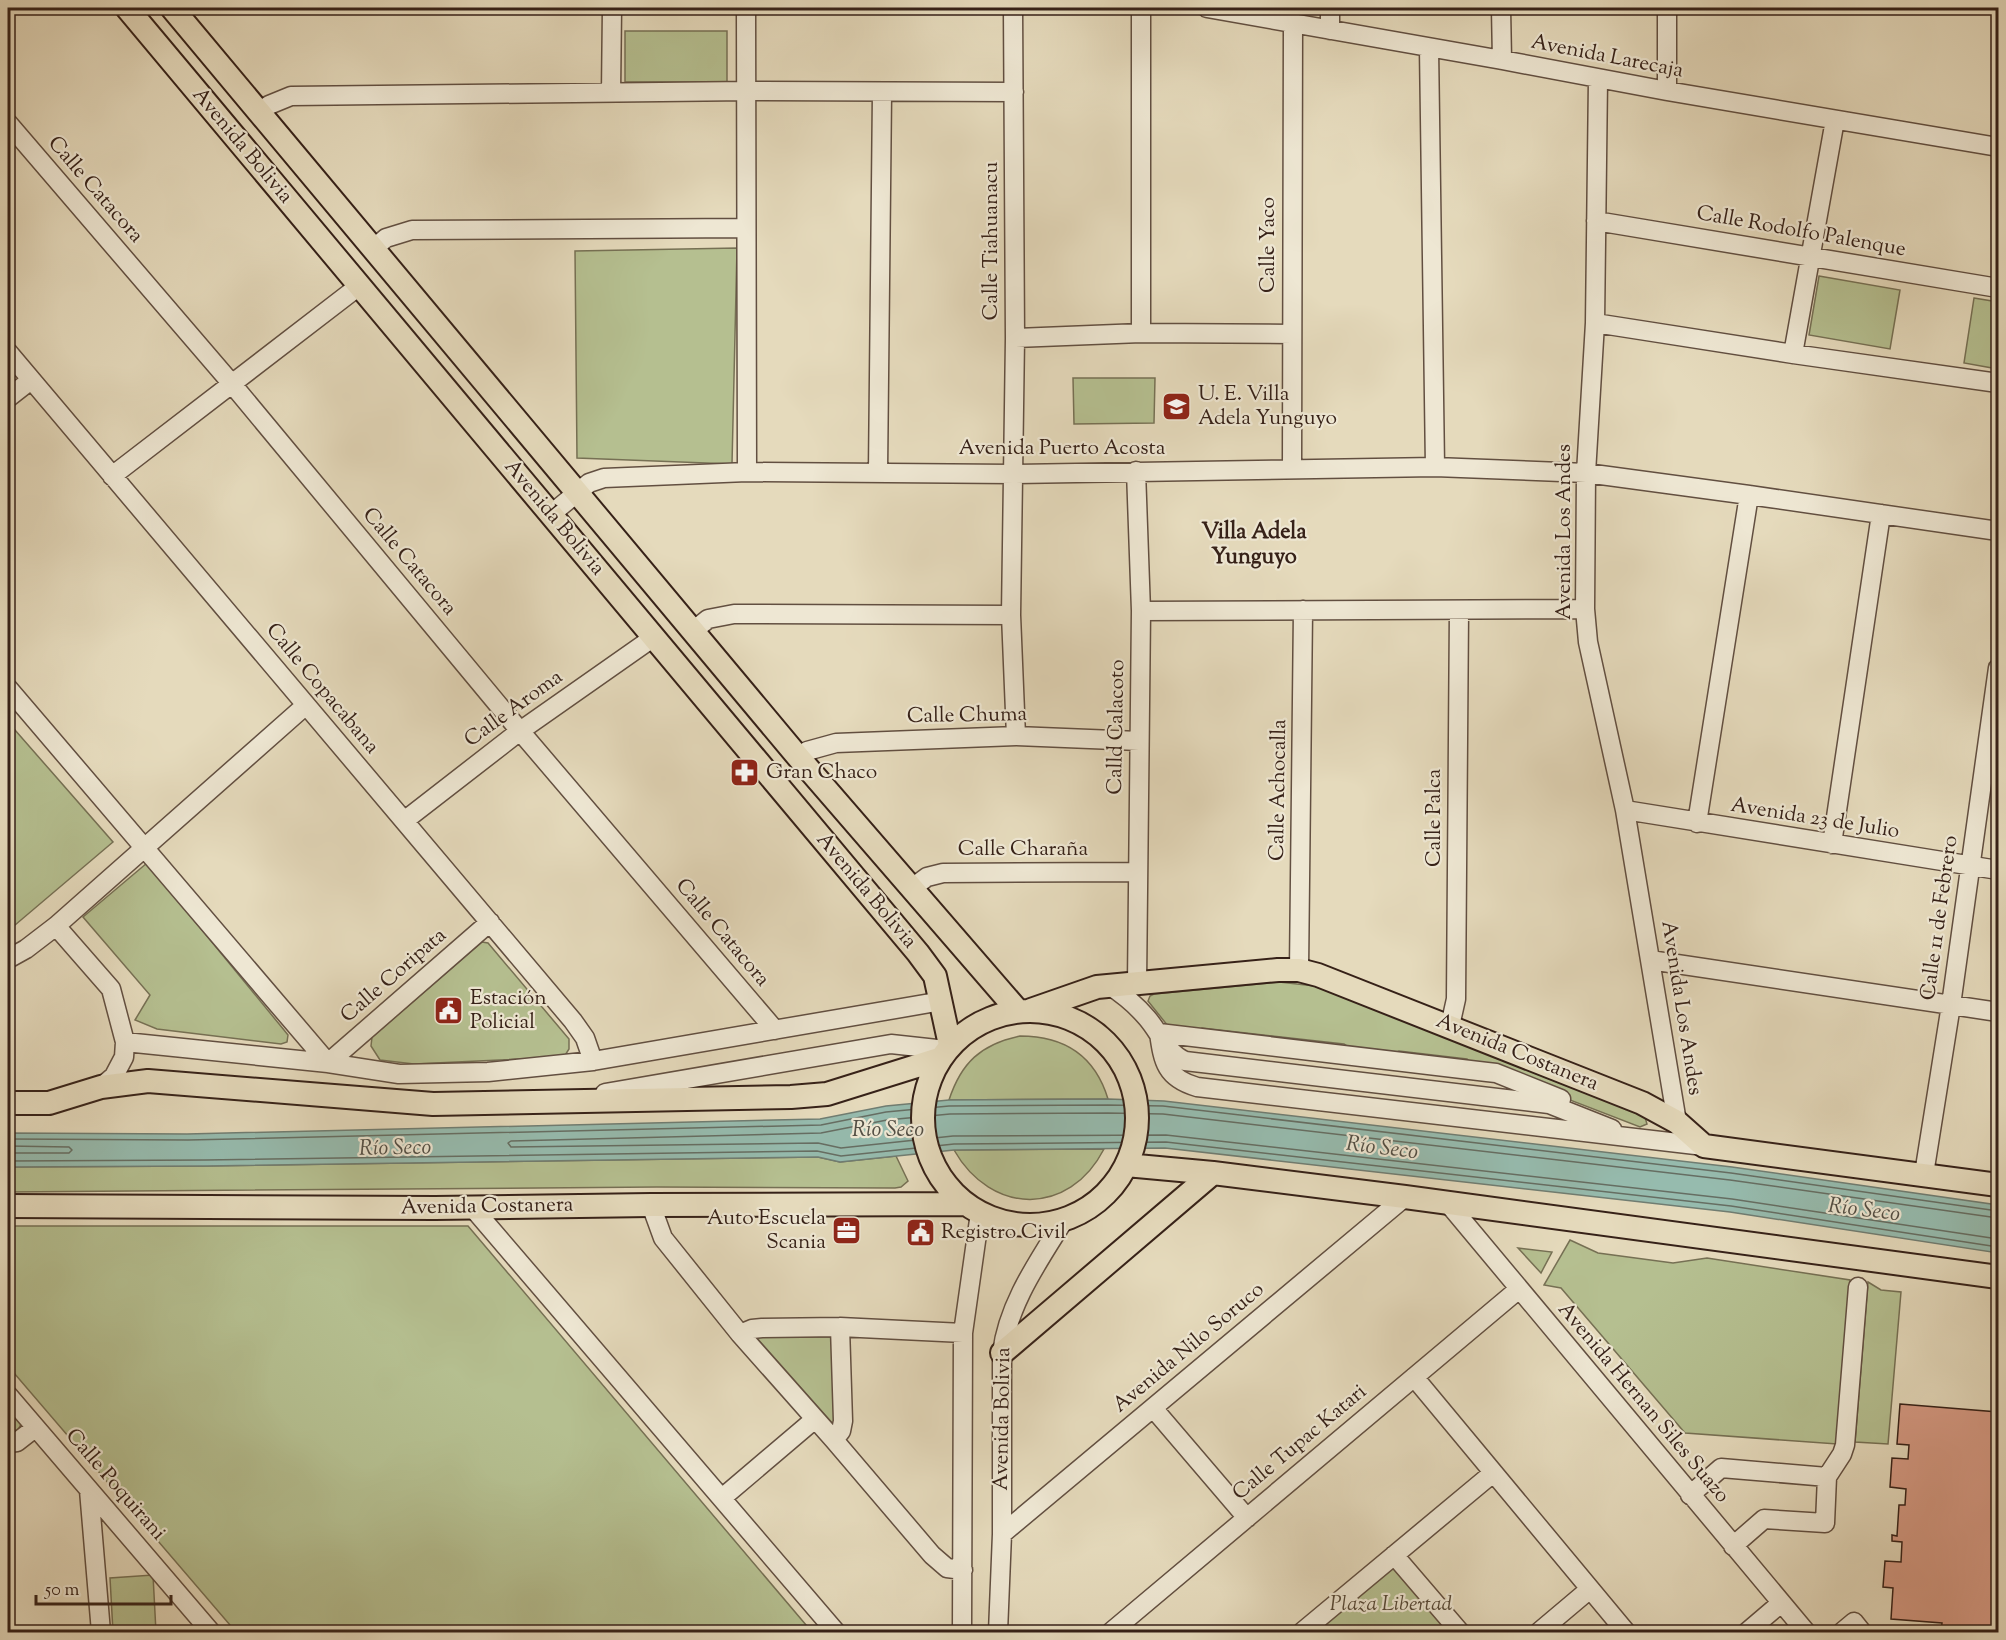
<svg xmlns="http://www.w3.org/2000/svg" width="2006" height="1640" font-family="'Sorts Mill Goudy',serif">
<rect width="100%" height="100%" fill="#e5dabc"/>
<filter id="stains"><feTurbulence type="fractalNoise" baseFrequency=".00333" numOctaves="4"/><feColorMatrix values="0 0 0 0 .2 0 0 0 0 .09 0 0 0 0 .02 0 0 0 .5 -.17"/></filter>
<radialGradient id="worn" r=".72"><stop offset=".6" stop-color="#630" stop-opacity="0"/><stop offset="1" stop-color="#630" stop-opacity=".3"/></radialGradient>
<path fill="#b5bf90" stroke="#767054" stroke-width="1.5" d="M 625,31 L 727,31 L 727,82 L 625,82 Z
M 737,248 L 732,464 L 577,458 L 575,251 Z
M 1819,276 L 1900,290 L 1890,349 L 1809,335 Z
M 1974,298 L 1998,302 L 1998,369 L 1964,363 Z
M 1073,378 L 1155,378 L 1154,423 L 1074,424 Z
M 8,722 L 113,842 L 8,931 Z
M 147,863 L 284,1030 L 288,1035 L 287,1042 L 281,1044 L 157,1029 L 135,1020 L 150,995 L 83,917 Z
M 482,942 L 488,943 L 569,1039 L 569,1049 L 564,1057 L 414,1064 L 380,1060 L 371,1046 L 372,1037 Z
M 1279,982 L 1315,986 L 1644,1114 L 1647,1124 L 1640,1127 L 1495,1071 L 1478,1068 L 1467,1059 L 1399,1051 L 1386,1057 L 1359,1054 L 1344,1044 L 1202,1028 L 1189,1034 L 1168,1026 L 1148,1001 L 1150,996 L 1154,994 Z
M 1020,1036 C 1065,1036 1095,1056 1108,1099 L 949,1100 C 961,1063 981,1044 1020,1036 Z
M 1104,1149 C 1069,1217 991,1215 954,1150 Z
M 896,1156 L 908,1181 L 901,1187 L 895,1188 L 657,1187 L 8,1192 L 8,1167 L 206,1166 L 818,1157 L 840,1162 Z
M 8,1226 L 468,1226 L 812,1632 L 236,1632 L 8,1366 Z
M 1570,1240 L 1598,1253 L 1673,1263 L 1707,1258 L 1850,1280 L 1837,1444 L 1685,1433 L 1561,1288 L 1544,1285 Z
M 1518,1248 L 1552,1252 L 1541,1273 Z
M 1868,1282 L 1881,1290 L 1901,1292 L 1888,1444 L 1855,1442 Z
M 756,1337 L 836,1337 L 834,1425 Z
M 8,1407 L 21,1424 L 18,1430 L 8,1431 Z
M 1395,1566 L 1451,1632 L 1316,1632 Z
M 153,1575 L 156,1632 L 113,1632 L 110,1578 Z"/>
<path fill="#96bbae" stroke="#707d72" stroke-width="1.5" d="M 1108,1099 L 1164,1101 L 1732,1167 L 1998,1205 L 1998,1253 L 1730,1212 L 1165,1148 L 954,1150 L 840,1162 L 818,1157 L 206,1166 L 8,1167 L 8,1133 L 187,1134 L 820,1119 L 886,1106 L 949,1100 Z"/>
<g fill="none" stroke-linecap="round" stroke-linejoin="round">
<path stroke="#666e63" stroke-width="1.5" d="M 8,1139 L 188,1140 L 821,1125 L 886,1112 L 949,1106 L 1108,1105 L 1163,1106 L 1731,1173 L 1998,1211
M 8,1146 L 69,1147 L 72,1150 L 69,1153 L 8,1153
M 8,1161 L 206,1160 L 817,1151 L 841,1156 L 954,1144 L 1166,1142 L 1731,1206 L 1998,1247
M 1998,1218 L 1730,1180 L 1163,1114 L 1108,1113 L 950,1114 L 887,1120 L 821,1133 L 511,1141 L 508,1143 L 511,1147 L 818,1143 L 841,1148 L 953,1136 L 1166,1135 L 1732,1199 L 1998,1239"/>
</g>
<path fill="#d69a84" stroke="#362118" stroke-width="1.5" d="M 1900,1404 L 1998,1412 L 1998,1632 L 1941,1632 L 1942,1623 L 1891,1619 L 1893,1588 L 1883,1587 L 1885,1561 L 1901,1562 L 1902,1542 L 1892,1541 L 1892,1535 L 1897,1536 L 1899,1505 L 1905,1505 L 1906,1489 L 1890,1487 L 1892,1458 L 1908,1459 L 1909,1445 L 1897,1444 Z"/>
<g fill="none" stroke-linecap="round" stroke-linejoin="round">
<defs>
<path id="minor" d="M 746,8 L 747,472
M 1013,8 L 1015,338 L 1011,615 L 1016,736
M 1141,8 L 1141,333
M 1207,8 L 1502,60 L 1667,91 L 1998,147
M 1501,8 L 1502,60
M 1667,8 L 1667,91
M 1330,30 L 1330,8
M 1429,48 L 1435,467
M 1598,79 L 1595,323 L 1586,473 L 1585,609 L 1588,642 L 1625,810 L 1677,1122
M 611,93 L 612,8
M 260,113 L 269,105 L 291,96 L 748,91 L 1014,92
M 8,123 L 232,384 L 520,731 L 775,1030
M 1596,221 L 1998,288
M 373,249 L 386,238 L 412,230 L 745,228
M 1595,323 L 1793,354 L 1998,383
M 1015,338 L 1141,333 L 1292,334
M 8,352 L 573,1021 L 585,1038 L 593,1061
M 1793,354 L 1835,120
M 8,398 L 31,380
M 1292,469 L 1293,22
M 1136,471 L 1141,611 L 1137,984
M 878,472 L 882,93
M 112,476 L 359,286
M 550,515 L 589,483 L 604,478 L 747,472 L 1013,474 L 1435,467 L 1586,473 L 1749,495 L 1998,531
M 1141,611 L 1585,609
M 693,631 L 708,619 L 734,614 L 1011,615
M 8,688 L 328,1063
M 799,758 L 807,751 L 836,743 L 1016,736 L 1139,741
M 1625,810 L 1998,870
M 404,821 L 520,731 L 654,637
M 1697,823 L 1749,495
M 1832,844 L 1881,514
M 912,888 L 927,877 L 943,873 L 1137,872
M 56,926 L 111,989 L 125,1042 L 124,1057 L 114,1076 L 101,1087
M 8,959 L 26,949 L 56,926 L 306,705
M 1650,960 L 1998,1012
M 1299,970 L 1303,610
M 1110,986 C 1124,995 1136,1005 1147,1018 C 1160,1033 1166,1052 1185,1061 L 1549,1104 L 1612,1129
M 1450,1026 L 1456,999 L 1459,610
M 1159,1033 C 1163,1062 1166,1078 1197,1087 L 1704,1146
M 1159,1033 L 1487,1072 L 1496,1073 L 1561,1099
M 125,1042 L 328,1063 L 399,1074 L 488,1072 L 593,1061 L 942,1001
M 328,1063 L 490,922
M 605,1093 L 891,1044 L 946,1050
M 1924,1174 L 1951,1005 L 1998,668
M 1447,1202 L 1806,1632
M 651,1205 L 663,1238 L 740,1334 L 834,1440 L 932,1555 L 947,1568 L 963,1570
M 472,1207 L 836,1632
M 740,1334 L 752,1329 L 762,1328 L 840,1327 L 963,1333
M 1414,1377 L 1626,1632
M 8,1395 L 211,1632
M 1153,1408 L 1247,1518
M 834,1440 L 841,1431 L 843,1421 L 840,1327
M 8,1443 L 17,1442 L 35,1428
M 1827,1477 L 1842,1454 L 1845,1445 L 1858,1287
M 89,1490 L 101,1632
M 1690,1495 L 1721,1468 L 1827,1477 L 1825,1523 L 1764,1519 L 1733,1546
M 722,1498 L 815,1419
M 1002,1534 L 1405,1197
M 1394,1555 L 1460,1632
M 962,1632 L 963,1333 L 980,1213
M 998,1632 L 1002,1534 L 1002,1353 C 1008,1304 1038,1262 1064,1220
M 1111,1632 L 1519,1289
M 1302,1632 L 1493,1473
M 1539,1632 L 1590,1589
M 1747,1632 L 1781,1603
M 1842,1632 L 1854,1622 L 1862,1632"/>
<path id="major" d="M 127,8 L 918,953 L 935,976 L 950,1045
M 172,8 L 799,758 L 1018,1011
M 1031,1010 L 1097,987 L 1278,970 L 1299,970 L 1318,975 L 1642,1103 L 1677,1122 L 1704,1146 L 1998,1185
M923 1118a107 107 0 1 1 214 0a107 107 0 1 1-214 0Z
M 8,1103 L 49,1103 L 101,1087 L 148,1081 L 433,1104 L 791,1097 L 827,1094 L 939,1059
M 1126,1165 L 1213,1173 L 1405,1197 L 1998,1277
M 8,1206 L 435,1208 L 651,1205 L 966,1204
M 1002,1353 L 1213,1173"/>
</defs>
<use href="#minor" stroke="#624f41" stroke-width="21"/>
<use href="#major" stroke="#362118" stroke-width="26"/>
<use href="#minor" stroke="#eee7d3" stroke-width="18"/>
<use href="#major" stroke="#e5dabc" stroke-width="22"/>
</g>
<defs>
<symbol id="school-square" viewBox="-11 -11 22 22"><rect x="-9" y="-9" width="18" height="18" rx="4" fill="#8f2418" stroke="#eee7d3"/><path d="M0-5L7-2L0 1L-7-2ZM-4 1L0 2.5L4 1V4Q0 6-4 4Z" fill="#fff"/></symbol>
<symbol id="pharmacy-square" viewBox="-11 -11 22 22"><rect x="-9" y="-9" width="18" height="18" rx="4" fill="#8f2418" stroke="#eee7d3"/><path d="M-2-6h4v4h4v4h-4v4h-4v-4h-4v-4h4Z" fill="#fff"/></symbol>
<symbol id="civic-square" viewBox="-11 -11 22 22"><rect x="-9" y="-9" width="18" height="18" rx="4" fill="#8f2418" stroke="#eee7d3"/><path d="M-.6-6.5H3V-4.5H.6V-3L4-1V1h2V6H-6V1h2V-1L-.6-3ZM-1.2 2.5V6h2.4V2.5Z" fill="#fff"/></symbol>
<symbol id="office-square" viewBox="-11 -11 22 22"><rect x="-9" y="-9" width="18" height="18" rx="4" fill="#8f2418" stroke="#eee7d3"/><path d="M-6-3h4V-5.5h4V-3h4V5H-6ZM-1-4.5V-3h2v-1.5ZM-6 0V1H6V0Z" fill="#fff"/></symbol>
</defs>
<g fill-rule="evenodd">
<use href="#school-square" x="1160" y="390" width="33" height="33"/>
<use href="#pharmacy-square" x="728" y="756" width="33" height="33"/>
<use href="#civic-square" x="432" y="994" width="33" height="33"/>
<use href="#office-square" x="830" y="1214" width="33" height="33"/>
<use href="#civic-square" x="904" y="1216" width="33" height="33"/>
</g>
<g text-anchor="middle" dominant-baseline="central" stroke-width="4.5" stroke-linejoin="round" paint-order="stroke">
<g font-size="21" fill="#362118" stroke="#eee7d3">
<text transform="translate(1607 57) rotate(11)">Avenida Larecaja</text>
<text transform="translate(242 146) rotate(50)">Avenida Bolivia</text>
<text transform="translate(95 190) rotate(49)">Calle Catacora</text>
<text transform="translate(1801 232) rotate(10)">Calle Rodolfo Palenque</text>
<text transform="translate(992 241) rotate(-90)">Calle Tiahuanacu</text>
<text transform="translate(1269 245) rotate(-90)">Calle Yaco</text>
<text x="1062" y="449">Avenida Puerto Acosta</text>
<text transform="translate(554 518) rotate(50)">Avenida Bolivia</text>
<text transform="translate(1565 532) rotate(-90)">Avenida Los Andes</text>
<text transform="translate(409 562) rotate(50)">Calle Catacora</text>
<text transform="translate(322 689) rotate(50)">Calle Copacabana</text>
<text transform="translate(514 709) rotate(-36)">Calle Aroma</text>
<text transform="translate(967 716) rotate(-1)">Calle Chuma</text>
<text transform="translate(1117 727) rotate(-89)">Calld Calacoto</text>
<text transform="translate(1279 790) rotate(-89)">Calle Achocalla</text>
<text transform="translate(1435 818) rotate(-90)">Calle Palca</text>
<text transform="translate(1815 819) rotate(9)">Avenida 23 de Julio</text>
<text x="1023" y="850">Calle Charaña</text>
<text transform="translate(866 891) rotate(50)">Avenida Bolivia</text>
<text transform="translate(1940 918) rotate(-82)">Calle 11 de Febrero</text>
<text transform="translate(722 933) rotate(50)">Calle Catacora</text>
<text transform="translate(394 976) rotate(-41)">Calle Coripata</text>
<text transform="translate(1681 1008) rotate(81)">Avenida Los Andes</text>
<text transform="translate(1517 1053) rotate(22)">Avenida Costanera</text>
<text transform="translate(487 1207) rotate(-1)">Avenida Costanera</text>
<text transform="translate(1189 1348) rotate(-40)">Avenida Nilo Soruco</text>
<text transform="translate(1643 1403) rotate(50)">Avenida Hernan Siles Suazo</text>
<text transform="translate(1003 1419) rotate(-89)">Avenida Bolivia</text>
<text transform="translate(1300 1443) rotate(-40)">Calle Tupac Katari</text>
<text transform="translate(115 1485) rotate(49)">Calle Poquirani</text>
</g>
<g font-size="21" fill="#362118" stroke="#eee7d3" text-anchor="start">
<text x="1198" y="395">U. E. Villa<tspan x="1198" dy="24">Adela Yunguyo</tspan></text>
<text x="766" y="773">Gran Chaco</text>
<text x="470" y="999">Estación<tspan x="470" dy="24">Policial</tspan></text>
<text x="826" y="1219" text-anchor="end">Auto Escuela<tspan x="826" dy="24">Scania</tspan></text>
<text x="941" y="1233">Registro Civil</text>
</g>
<g font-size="21" font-style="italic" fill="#564836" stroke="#eee7d3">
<text x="1391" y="1605">Plaza Libertad</text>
</g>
<g font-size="22" font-weight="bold" fill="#362118" stroke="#eee7d3">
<text x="1254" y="533">Villa Adela<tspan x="1254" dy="25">Yunguyo</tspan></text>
</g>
<g font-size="22" font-style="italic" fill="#534f45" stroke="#eee7d3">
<text x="888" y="1131">Río Seco</text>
<text transform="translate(395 1149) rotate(-1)">Río Seco</text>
<text transform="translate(1382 1149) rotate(7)">Río Seco</text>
<text transform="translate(1864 1211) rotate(7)">Río Seco</text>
</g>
</g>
<rect width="2006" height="1640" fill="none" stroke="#e5dabc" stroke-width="30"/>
<rect x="9" y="9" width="1988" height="1622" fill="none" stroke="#362118" stroke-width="3"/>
<rect x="15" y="15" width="1976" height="1610" fill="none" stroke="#362118" stroke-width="1.5"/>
<path d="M36 1595v9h135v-9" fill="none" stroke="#362118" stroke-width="3"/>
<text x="45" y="1595" font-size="18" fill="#362118" stroke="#eee7d3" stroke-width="4.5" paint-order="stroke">50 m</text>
<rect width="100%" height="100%" filter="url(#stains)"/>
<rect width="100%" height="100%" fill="url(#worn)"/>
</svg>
